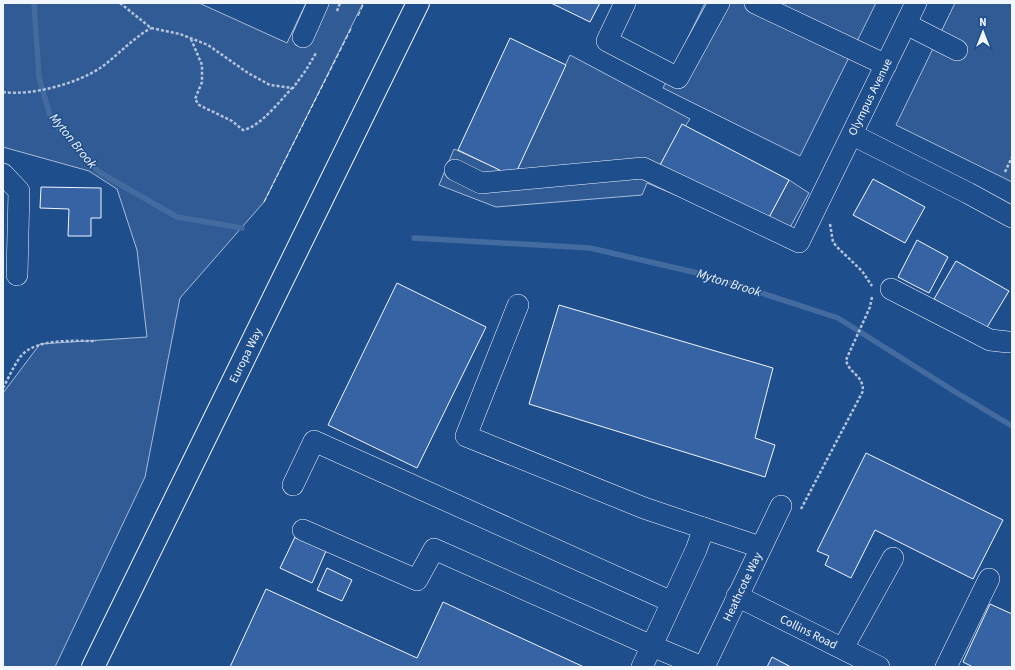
<svg xmlns="http://www.w3.org/2000/svg" width="1015" height="670" font-family="'Source Sans 3',sans-serif">
<rect width="100%" height="100%" fill="#1f4e8c"/>
<path fill="#305b95" stroke="#a8bbd7" d="M 3,3 L 199,3 L 287,43 L 306,3 L 363,3 L 264,202 L 180,298 L 145,477 L 55,667 L 3,667 L 3,393 L 40,344 L 147,337 L 137,250 L 117,189 L 89,171 L 3,147 Z
M 705,3 L 876,3 L 800,156 L 663,88 Z
M 955,3 L 1012,3 L 1012,182 L 896,125 Z
M 570,55 L 690,119 L 659,166 L 766,223 L 789,180 L 809,193 L 783,240 L 647,183 L 642,195 L 496,207 L 439,185 L 454,149 L 514,176 Z"/>
<g fill="none" stroke-linecap="round" stroke-linejoin="round">
<path stroke="#446ba0" stroke-width="5.5" d="M 34,3 L 39,77 L 50,116 L 61,131 L 99,172 L 177,217 L 242,228
M 414,238 L 590,248 L 706,275 L 838,318 L 957,393 L 1012,426"/>
</g>
<path fill="#3563a3" stroke="#f2f6ff" d="M 551,3 L 600,3 L 590,22 Z
M 510,38 L 566,65 L 514,177 L 458,150 Z
M 682,124 L 789,180 L 766,223 L 659,167 Z
M 873,179 L 925,207 L 905,243 L 853,215 Z
M 41,187 L 101,188 L 101,218 L 91,218 L 91,236 L 68,236 L 69,209 L 40,208 Z
M 917,240 L 948,257 L 929,293 L 898,277 Z
M 956,261 L 1009,291 L 986,329 L 934,299 Z
M 397,283 L 486,327 L 417,468 L 328,425 Z
M 559,305 L 773,368 L 755,438 L 775,445 L 765,477 L 529,404 Z
M 866,453 L 1003,520 L 973,579 L 875,530 L 851,578 L 825,565 L 829,556 L 817,551 Z
M 295,537 L 326,551 L 312,583 L 280,568 Z
M 327,568 L 352,580 L 342,601 L 317,590 Z
M 266,589 L 417,658 L 443,602 L 584,667 L 230,667 Z
M 990,604 L 1012,614 L 1012,667 L 973,667 L 963,662 Z
M 772,657 L 791,667 L 767,667 Z"/>
<g fill="none" stroke-linecap="round" stroke-linejoin="round">
<defs>
<g id="minor">
<path d="M 625,3 L 607,41 L 678,78 L 719,3"/>
<path d="M 755,3 L 886,65"/>
<path d="M 906,24 L 957,50"/>
<path d="M 303,37 L 318,3"/>
<path d="M 853,135 L 968,193 L 1012,217"/>
<path id="s1" d="M 455,170 L 481,183 L 643,168 L 799,242 L 916,3"/>
<path d="M 3,174 L 19,191 L 17,275"/>
<path d="M 891,289 L 990,340 L 1008,342"/>
<path d="M 518,305 L 466,436 L 644,508 L 760,547"/>
<path d="M 293,485 L 314,441 L 672,602"/>
<path d="M 303,530 L 417,580 L 434,549 L 652,646 L 702,667"/>
<path id="s2" d="M 737,596 L 879,667"/>
<path d="M 843,648 L 893,558"/>
<path d="M 642,667 L 696,550 L 704,528"/>
<path id="s3" d="M 704,667 L 781,506"/>
<path d="M 946,667 L 989,579"/>
</g>
<g id="highway">
<path id="s4" d="M 93,667 L 418,3"/>
</g>
</defs>
<use href="#minor" stroke="#f2f6ff" stroke-width="22"/>
<use href="#highway" stroke="#f2f6ff" stroke-width="24"/>
<path stroke="#b3c4dc" stroke-width="2.5" stroke-dasharray="3 2" stroke-linecap="butt" d="M 120,3 L 151,28 L 180,34 L 208,45 L 248,73 L 270,85 L 293,88 L 306,70 L 316,53
M 337,11 L 340,3
M 191,39 L 202,65 L 202,82 L 195,99 L 199,105 L 232,121 L 243,130 C 260,127 280,101 292,88
M 3,92 C 32,96 80,83 103,66 C 120,53 132,39 151,28
M 1005,172 L 1012,157
M 830,224 L 833,242 L 837,247 L 862,271 L 872,286
M 3,388 C 9,377 14,365 21,356 C 36,338 75,341 96,341
M 801,509 L 863,391 C 863,374 849,374 846,360 L 870,307 L 872,297"/>
<use href="#minor" stroke="#1f4e8c" stroke-width="21"/>
<use href="#highway" stroke="#1f4e8c" stroke-width="22"/>
<path stroke="#f2f6ff" stroke-width="1" stroke-dasharray="5 2" stroke-linecap="butt" d="M 358,16 L 364,3
M 264,202 L 352,27"/>
</g>
<g text-anchor="middle" dominant-baseline="central" stroke-width="3" stroke-linejoin="round" paint-order="stroke">
<g font-size="12" fill="#f2f6ff" stroke="#1f4e8c">
<text stroke="none"><textPath href="#s1" startOffset="526">Olympus Avenue</textPath></text>
<text stroke="none"><textPath href="#s4" startOffset="347">Europa Way</textPath></text>
<text stroke="none"><textPath href="#s3" startOffset="89">Heathcote Way</textPath></text>
<text stroke="none"><textPath href="#s2" startOffset="80">Collins Road</textPath></text>
</g>
<g font-size="13" font-style="italic" fill="#f2f6ff" stroke="#1f4e8c">
<text transform="translate(73 141) rotate(51)">Myton Brook</text>
<text transform="translate(729 283) rotate(17)">Myton Brook</text>
</g>
</g>
<rect width="1015" height="670" fill="none" stroke="#f2f6ff" stroke-width="8"/>
<g transform="translate(983 32)" stroke="#1f4e8c" stroke-width="3" paint-order="stroke">
<path d="M0-3L7 15L0 10L-7 15Z" fill="#f2f6ff"/>
<text y="-6" font-size="11" font-weight="bold" text-anchor="middle" fill="#f2f6ff">N</text>
</g>
</svg>
